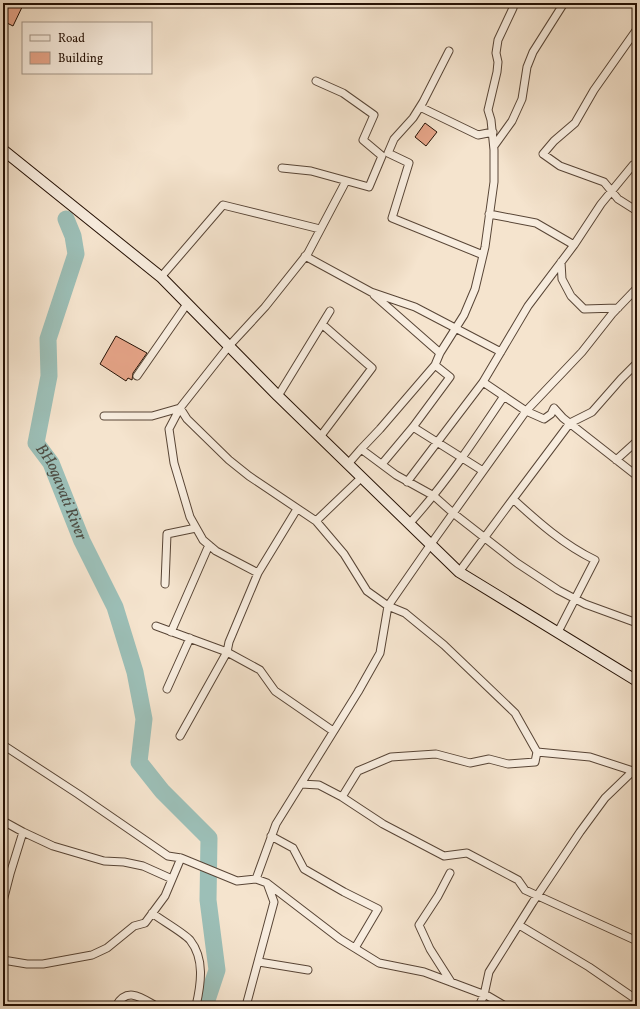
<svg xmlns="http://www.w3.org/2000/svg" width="640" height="1009" font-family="Vollkorn,serif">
<rect width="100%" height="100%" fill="#f5e4ce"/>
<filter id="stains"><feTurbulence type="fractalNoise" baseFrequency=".005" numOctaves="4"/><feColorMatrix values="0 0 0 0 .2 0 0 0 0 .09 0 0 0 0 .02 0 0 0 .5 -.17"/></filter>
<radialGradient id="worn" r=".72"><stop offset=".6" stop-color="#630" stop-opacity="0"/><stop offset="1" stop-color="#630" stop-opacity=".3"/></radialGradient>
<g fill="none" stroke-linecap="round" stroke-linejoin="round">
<path stroke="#9cbfb7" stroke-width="17" id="s1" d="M 66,219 L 73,236 L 76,254 L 48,339 L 49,376 L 36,443 L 51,463 L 82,541 L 115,607 L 135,672 L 144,719 L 139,762 L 162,791 L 209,838 L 208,900 L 217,970 L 205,1006"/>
</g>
<path fill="#e8a68a" stroke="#241004" d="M 3,3 L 24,3 L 13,26 L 3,21 Z
M 425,123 L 437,132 L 426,146 L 415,137 Z
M 116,336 L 147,353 L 133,373 L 132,380 L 128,378 L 126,381 L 100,364 Z"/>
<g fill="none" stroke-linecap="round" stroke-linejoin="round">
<defs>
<path id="street" d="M 637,29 L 594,90 L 575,123 L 554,141 L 543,154 L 560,166 L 604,182 L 618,199 L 637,211
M 449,51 L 423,102 L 413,118 L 394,139 L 388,153 L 409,163 L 392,218 L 483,255
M 420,107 L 478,135 L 493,132
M 494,146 L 512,121 L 522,99 L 527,67 L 533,52 L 564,3
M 282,168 L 311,171 L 369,187 L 382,156 L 363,140 L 374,115 L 343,93 L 316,81
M 489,214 L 536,223 L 574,245
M 305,256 L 371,292 L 415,307 L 501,352
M 561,262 L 562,279 L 571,296 L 584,309 L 618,308
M 161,277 L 223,205 L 320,229
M 374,295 L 440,353
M 137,376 L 187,304
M 483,382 L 526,411 L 582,352 L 612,314 L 637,288
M 278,396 L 330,311
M 180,408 L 169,429 L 174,463 L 190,517 L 203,540 L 216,551 L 258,573 L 297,509
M 104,416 L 152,416 L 180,408
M 413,427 L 483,471
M 320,437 L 372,368 L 323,325
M 361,449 L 380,429 L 435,365 L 440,353 L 464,315 L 475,289 L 485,247 L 494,182 L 494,150 L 491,120 L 488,110 L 497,72 L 498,62 L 496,53 L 498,40 L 513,8 L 514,3
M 616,460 L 637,441
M 348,464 L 361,449 L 396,475 L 434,496 L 453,513 L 517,563 L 558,590 L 585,604 L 637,623
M 382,464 L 413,427 L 450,377 L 435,365
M 637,476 L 563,418 L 554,408 L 551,414 L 544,419 L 526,411 L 431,544 L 388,606 L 405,613 L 444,645 L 515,713 L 537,752 L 590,757 L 633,771 L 637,767
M 407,482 L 483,382 L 528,306 L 574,245 L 601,204 L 633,165 L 637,163
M 513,499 L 570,423 L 592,412 L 621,379 L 637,363
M 316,521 L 362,477
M 409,524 C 446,483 474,441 504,396
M 459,572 L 513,499 C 538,522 564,545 595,560 L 558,632
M 258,573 L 229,642 L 227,652 L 260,670 L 275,691 L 333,731
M 165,584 L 167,534 L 196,528
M 156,626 L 227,652 L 180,736
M 171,632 L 209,545
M 167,689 L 190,638
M 3,745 L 78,794 L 168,856 L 181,858 L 237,881 L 256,879 L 267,883 L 340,939 L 379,963 L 424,972 L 488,996 L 505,1006
M 301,784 L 319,785 L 342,797 L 358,771 L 391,757 L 436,754 L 470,763 L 489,759 L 508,764 L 535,762 L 537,752
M 342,797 L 383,824 L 444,856 L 467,853 L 518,880 L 525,890 L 637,941
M 3,821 L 23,832 L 53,846 L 104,861 L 124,862 L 143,866 L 172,879
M 271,836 L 293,848 L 304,869 L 344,892 L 378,909 L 355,948
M 450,873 L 438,896 L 419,925 L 430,949 L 451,982
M 256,879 L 276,824 L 358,692 L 380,653 L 388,606 L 367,591 L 344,554 L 316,521 L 249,476 L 229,460 L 187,419 L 180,408 L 229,346 L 265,307 L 308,253 L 346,181
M 3,901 L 10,874 L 23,832
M 152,913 C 161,920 184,933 190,940 C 205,959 201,984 196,1006
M 519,925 L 589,967 L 637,1000
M 3,960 L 27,964 L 43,964 L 92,955 L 107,948 L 134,926 L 145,923 L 165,896 L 181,858
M 259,962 L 308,970
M 116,1006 C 127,986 142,998 156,1006
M 246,1006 L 274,902 L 267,883
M 479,1006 L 484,995 L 489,972 L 533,902 L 580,832 L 605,798 L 633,771"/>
<path id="secondary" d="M 3,150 L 161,277 L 278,396 L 459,572 L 637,681"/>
</defs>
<use href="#street" stroke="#584536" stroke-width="9"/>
<use href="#secondary" stroke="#241004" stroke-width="12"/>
<use href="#street" stroke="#f8eddf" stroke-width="7"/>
<use href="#secondary" stroke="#f8eddf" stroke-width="10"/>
</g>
<g text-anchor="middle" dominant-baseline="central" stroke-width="3" stroke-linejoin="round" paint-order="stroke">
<g font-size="16" font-style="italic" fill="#4e4d43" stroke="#f8eddf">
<text stroke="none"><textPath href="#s1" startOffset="287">BHogavati River</textPath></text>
</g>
</g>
<rect width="640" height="1009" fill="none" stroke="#f5e4ce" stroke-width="16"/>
<rect x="4" y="4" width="632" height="1001" fill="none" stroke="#241004" stroke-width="2"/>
<rect x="8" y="8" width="624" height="993" fill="none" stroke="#241004"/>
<rect x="22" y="22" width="130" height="52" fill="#f8eddf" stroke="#a39587"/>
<rect x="30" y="35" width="20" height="6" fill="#f8eddf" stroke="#a39587"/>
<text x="58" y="42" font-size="12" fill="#241004">Road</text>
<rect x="30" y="52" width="20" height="12" fill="#e8a68a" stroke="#a39587"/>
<text x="58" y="62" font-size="12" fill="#241004">Building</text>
<rect width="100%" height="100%" filter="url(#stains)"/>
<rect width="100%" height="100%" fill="url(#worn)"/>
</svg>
